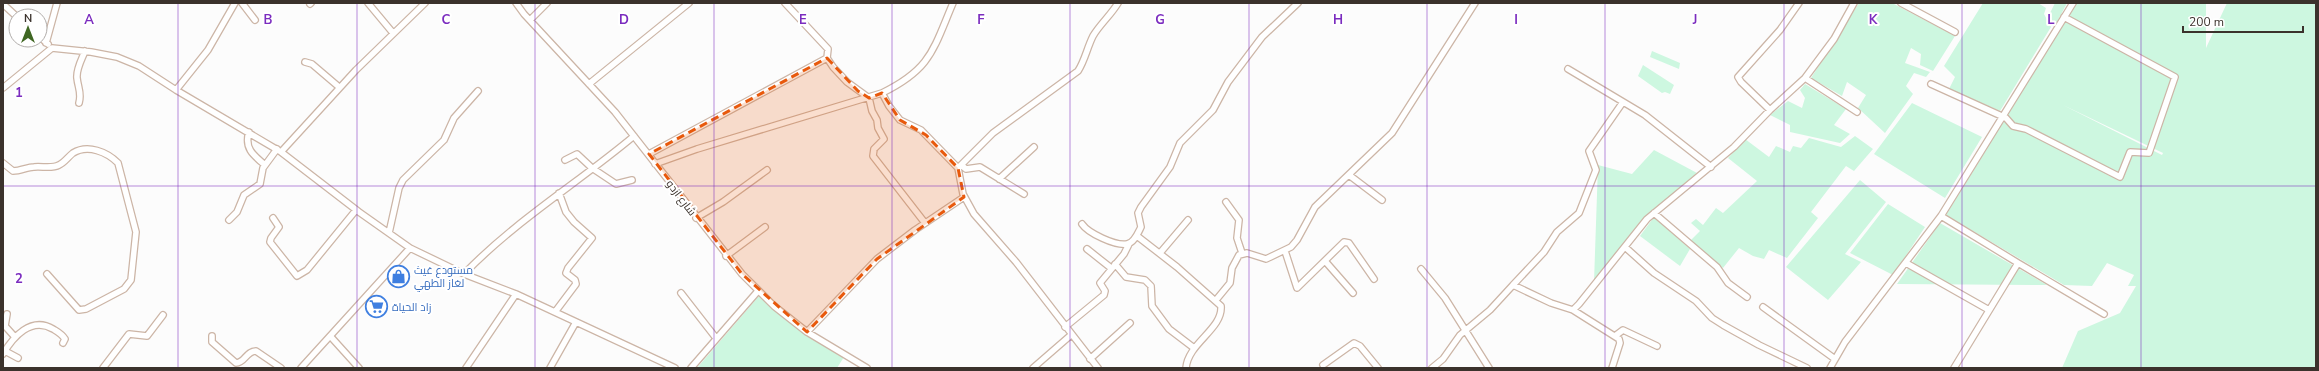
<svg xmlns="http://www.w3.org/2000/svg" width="2319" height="371" font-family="'Nunito Sans',Cairo,sans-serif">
<rect width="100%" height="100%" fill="#fcfcfc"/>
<path fill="#cdf7e0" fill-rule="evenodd" d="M 1859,3 L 1892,3 L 1955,36 L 1933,71 L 1920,65 L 1921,54 L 1911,48 L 1905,63 L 1930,72 L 1926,77 L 1914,73 L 1906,86 L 1913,94 L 1885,133 L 1858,108 L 1866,95 L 1847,82 L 1842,96 L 1811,78 Z
M 1983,3 L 2038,3 L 2046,8 L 2044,14 L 2051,27 L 2000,111 L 1949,89 L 1955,77 L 1944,66 Z
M 2055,3 L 2067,3 L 2056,24 L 2048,17 Z
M 2077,3 L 2206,3 L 2206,48 L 2227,3 L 2316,3 L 2316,368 L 2062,368 L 2078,331 L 2120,313 L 2136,286 L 2128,286 L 2134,275 L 2107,263 L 2092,286 L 2064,285 L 1946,215 ZM 2063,105 L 2163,153 L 2162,155 Z
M 1652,51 L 1680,63 L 1679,69 L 1650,57 Z
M 1643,65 L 1674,85 L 1670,94 L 1665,92 L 1662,93 L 1638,76 Z
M 1805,84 L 1846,109 L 1834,125 L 1850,134 L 1840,143 L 1790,132 L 1790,125 L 1770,115 L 1788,101 L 1802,108 L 1805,98 L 1800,90 Z
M 1912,103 L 1982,137 L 1945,198 L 1874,154 Z
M 1855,136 L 1873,149 L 1854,171 L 1846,166 L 1811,212 L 1818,218 L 1787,258 L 1769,250 L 1764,259 L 1753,256 L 1739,248 L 1723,268 L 1690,241 L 1700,231 L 1691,223 L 1696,219 L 1703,225 L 1716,208 L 1723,213 L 1757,181 L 1728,158 L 1745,139 L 1769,157 L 1776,146 L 1790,152 L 1793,146 L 1801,148 L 1809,138 L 1841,147 Z
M 1654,150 L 1697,173 L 1640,222 L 1594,282 L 1598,165 L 1632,174 Z
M 1860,180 L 1886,202 L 1845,254 L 1861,262 L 1828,300 L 1786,267 Z
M 1888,204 L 1925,227 L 1893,275 L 1850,253 Z
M 1654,217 L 1690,249 L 1680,266 L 1640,236 Z
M 1940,223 L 2047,285 L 1897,284 Z
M 759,296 L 805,335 L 844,357 L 837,368 L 697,368 Z"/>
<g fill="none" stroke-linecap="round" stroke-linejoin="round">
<defs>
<path id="minor" d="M 242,3 L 255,20
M 368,3 L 393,33
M 516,3 L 524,14 L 615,112 L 742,274 L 774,306 L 807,332 L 867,368
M 785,3 L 828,49 L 827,58 L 833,67 L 847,82 L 869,98 L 872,111 L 877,120 L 878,128 L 884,139 L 874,149 L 873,156 L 925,223
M 1901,3 L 1955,32
M 3,4 L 16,16
M 310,4 L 311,3
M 530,20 L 547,3
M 40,37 L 48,44
M 46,43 L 57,3
M 305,62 L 312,64 L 339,87
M 1568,69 L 1645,115 L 1711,167
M 1805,78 L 1857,112
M 589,84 L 689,3
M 1931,84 L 2006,118 L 2013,126 L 2026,129 L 2120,177 L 2130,152 L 2149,153 L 2175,77 L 2064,17
M 3,88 L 52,48 L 91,52 L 117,57 L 139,66 L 176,90 L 281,152 L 359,212 L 410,248 L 464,274 L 516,294 L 675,368
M 176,90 L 208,50 L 235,3
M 882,93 L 889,106 L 900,120 L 921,130 L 958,168 L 963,194 L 974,214 L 1016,262 L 1098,368
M 79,103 C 82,93 78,88 77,78 C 76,69 82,59 85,51
M 1770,110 L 1741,82 L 1738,77 L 1780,30 L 1799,3
M 249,132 C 244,148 253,155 265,165
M 281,152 L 356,70 L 425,3
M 649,154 L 827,58
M 565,160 L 577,154 L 592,168 L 616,184 L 632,180
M 3,163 L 13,171 C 21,171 27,167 34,167 C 42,166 52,169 59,165 C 64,163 68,157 73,153 C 88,144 107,152 118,163 L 136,232 L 131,280 L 124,289 L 86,309 L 79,310 L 47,274
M 655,164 L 697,149 L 882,93 C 931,69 933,50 953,3
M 961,165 L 966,169 L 980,167 L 1024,194
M 958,168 L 993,133 L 1078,71 C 1085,60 1087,48 1093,36 C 1100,24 1111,15 1118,3
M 1349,175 L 1382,200
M 999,179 L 1034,147
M 1226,202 L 1239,220 L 1237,238 L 1242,253
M 1654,213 L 1717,267 L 1728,283 L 1747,297
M 1941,216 L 2018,263 L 1954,368
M 273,218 L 279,227 L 271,238 L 270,242 L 297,276 L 307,270 L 356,210
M 696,218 L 723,202 L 767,170
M 229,220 L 237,212 L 244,195 L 260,184 L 263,168 L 277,149
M 1082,224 C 1088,233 1115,246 1127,244 C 1134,243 1138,233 1141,227 L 1138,213 L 1141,207 L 1170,167 L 1180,143 L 1213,110 L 1228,82 L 1262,37 L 1298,3
M 389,233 L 399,188 L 403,180 L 444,140 L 454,118 L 478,91
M 1137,236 L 1177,267 L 1221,306 C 1223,329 1188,343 1186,368
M 1625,247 L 1654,273 L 1696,301 L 1712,318 L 1723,325 L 1759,345 L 1807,368
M 1087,249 L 1111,268
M 1285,251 L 1297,288 L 1344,242 L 1349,243 L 1374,279
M 1160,253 L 1188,220
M 726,256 L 765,227
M 1325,261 L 1353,293
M 1906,263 L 1989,310
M 2018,263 L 2104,314
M 1115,264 L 1126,277 L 1145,280 L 1151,286 L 1152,306 L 1169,329 L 1194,348
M 1421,269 L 1445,298 L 1489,368
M 464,274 C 515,221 578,183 634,136
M 1513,285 L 1544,252 L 1557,232 L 1579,213 L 1596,170 L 1589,151 L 1623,102
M 681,293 L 716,338
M 1216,300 L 1230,283 L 1232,268 L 1239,255 L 1247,253 L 1266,259 L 1291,247 L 1297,240 L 1315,207 L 1392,133 L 1475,3
M 1763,307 L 1835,359
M 1573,310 L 1619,339 L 1620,343 L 1612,368
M 555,312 L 576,284 L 575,280 L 566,273 L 568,268 L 592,238 L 574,222 L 566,212 L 559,193
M 7,314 L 5,326 L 14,336
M 1065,327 L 1104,295 L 1105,291 L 1100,283 L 1124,254 L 1129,244
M 807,332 L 877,259 L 915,230 L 964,197
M 212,336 L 212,342 L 236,363 C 245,363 246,351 256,351 L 281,368
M 1615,336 L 1623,330 L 1657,346
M 331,337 L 359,368
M 5,351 L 18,358
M 3,354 C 13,337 31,316 53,329 C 58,332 62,334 65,339 L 63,343
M 1090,359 L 1130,323
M 1323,365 L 1354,343 L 1360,346 L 1378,368
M 103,368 L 129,334 L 147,336 L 163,315
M 301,368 L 410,248
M 466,368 L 516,294
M 550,368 L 576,322
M 691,368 L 758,291
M 1033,368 L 1071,335
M 1432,368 L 1443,359 L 1460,335 L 1490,310 L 1513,285 L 1551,303 L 1573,310 L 1579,304 L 1647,219 L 1734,147 L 1770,110 L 1805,78 L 1834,39 L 1854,3
M 1830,368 L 1845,342 L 1941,216 L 2073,3"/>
</defs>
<use href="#minor" stroke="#ccb5a6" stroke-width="8"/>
<use href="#minor" stroke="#fff" stroke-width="5.5"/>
</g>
<path fill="#e8590c" fill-opacity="0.2" stroke="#e8590c" stroke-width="3" stroke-dasharray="8 5" stroke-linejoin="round" d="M 827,58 L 858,91 L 869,98 L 882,93 L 900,120 L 926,135 L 958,168 L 964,197 L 877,259 L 807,332 L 742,274 L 649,154 Z"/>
<path fill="none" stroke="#7b2cbf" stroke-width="1" stroke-opacity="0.55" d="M 178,3 L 178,368M 357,3 L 357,368M 535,3 L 535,368M 714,3 L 714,368M 892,3 L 892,368M 1070,3 L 1070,368M 1249,3 L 1249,368M 1427,3 L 1427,368M 1605,3 L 1605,368M 1784,3 L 1784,368M 1962,3 L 1962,368M 2141,3 L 2141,368M 3,186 L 2316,186"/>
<defs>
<symbol id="shop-ring" viewBox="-11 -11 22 22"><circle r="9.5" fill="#fff" stroke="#3f7fe0" stroke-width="1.5"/><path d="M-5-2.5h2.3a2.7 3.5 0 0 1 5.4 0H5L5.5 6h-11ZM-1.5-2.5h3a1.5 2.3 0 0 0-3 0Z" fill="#3f7fe0"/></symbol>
<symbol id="supermarket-ring" viewBox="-11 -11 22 22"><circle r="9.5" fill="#fff" stroke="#3f7fe0" stroke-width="1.5"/><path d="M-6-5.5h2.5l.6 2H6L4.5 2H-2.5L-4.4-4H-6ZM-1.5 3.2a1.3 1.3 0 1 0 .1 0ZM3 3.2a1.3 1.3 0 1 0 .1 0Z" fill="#3f7fe0"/></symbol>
</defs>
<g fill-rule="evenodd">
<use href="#shop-ring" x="386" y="264" width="25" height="25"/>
<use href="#supermarket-ring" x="364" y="294" width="25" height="25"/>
</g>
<g text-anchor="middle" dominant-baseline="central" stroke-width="4" stroke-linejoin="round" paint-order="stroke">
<g font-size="11" fill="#3b322c" stroke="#fff">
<text transform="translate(681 198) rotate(53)">شارع ازدو</text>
</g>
<g font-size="11" fill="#366cbe" stroke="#fff" text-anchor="start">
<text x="414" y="270">مستودع غيث<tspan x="414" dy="13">لغاز الطهي</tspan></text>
<text x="392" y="307">زاد الحياة</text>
</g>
</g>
<g font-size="13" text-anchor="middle" font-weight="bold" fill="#7b2cbf" stroke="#fff" stroke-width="4" stroke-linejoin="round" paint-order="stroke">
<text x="89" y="24">A</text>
<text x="268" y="24">B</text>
<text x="446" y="24">C</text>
<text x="624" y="24">D</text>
<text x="803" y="24">E</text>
<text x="981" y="24">F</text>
<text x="1160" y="24">G</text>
<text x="1338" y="24">H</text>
<text x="1516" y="24">I</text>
<text x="1695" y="24">J</text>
<text x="1873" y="24">K</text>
<text x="2051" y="24">L</text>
<text x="19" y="97">1</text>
<text x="19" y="283">2</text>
</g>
<rect width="2319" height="371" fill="none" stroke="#3b322c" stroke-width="8"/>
<g transform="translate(28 28)"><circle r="19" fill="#ffffff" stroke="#b1adab"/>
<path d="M0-3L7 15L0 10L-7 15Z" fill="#3f6723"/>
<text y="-6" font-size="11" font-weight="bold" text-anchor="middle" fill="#3b322c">N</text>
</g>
<path d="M2183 26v6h120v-6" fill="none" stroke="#3b322c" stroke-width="2"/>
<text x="2189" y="26" font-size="12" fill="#3b322c" stroke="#ffffff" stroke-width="3" paint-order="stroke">200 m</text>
</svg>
